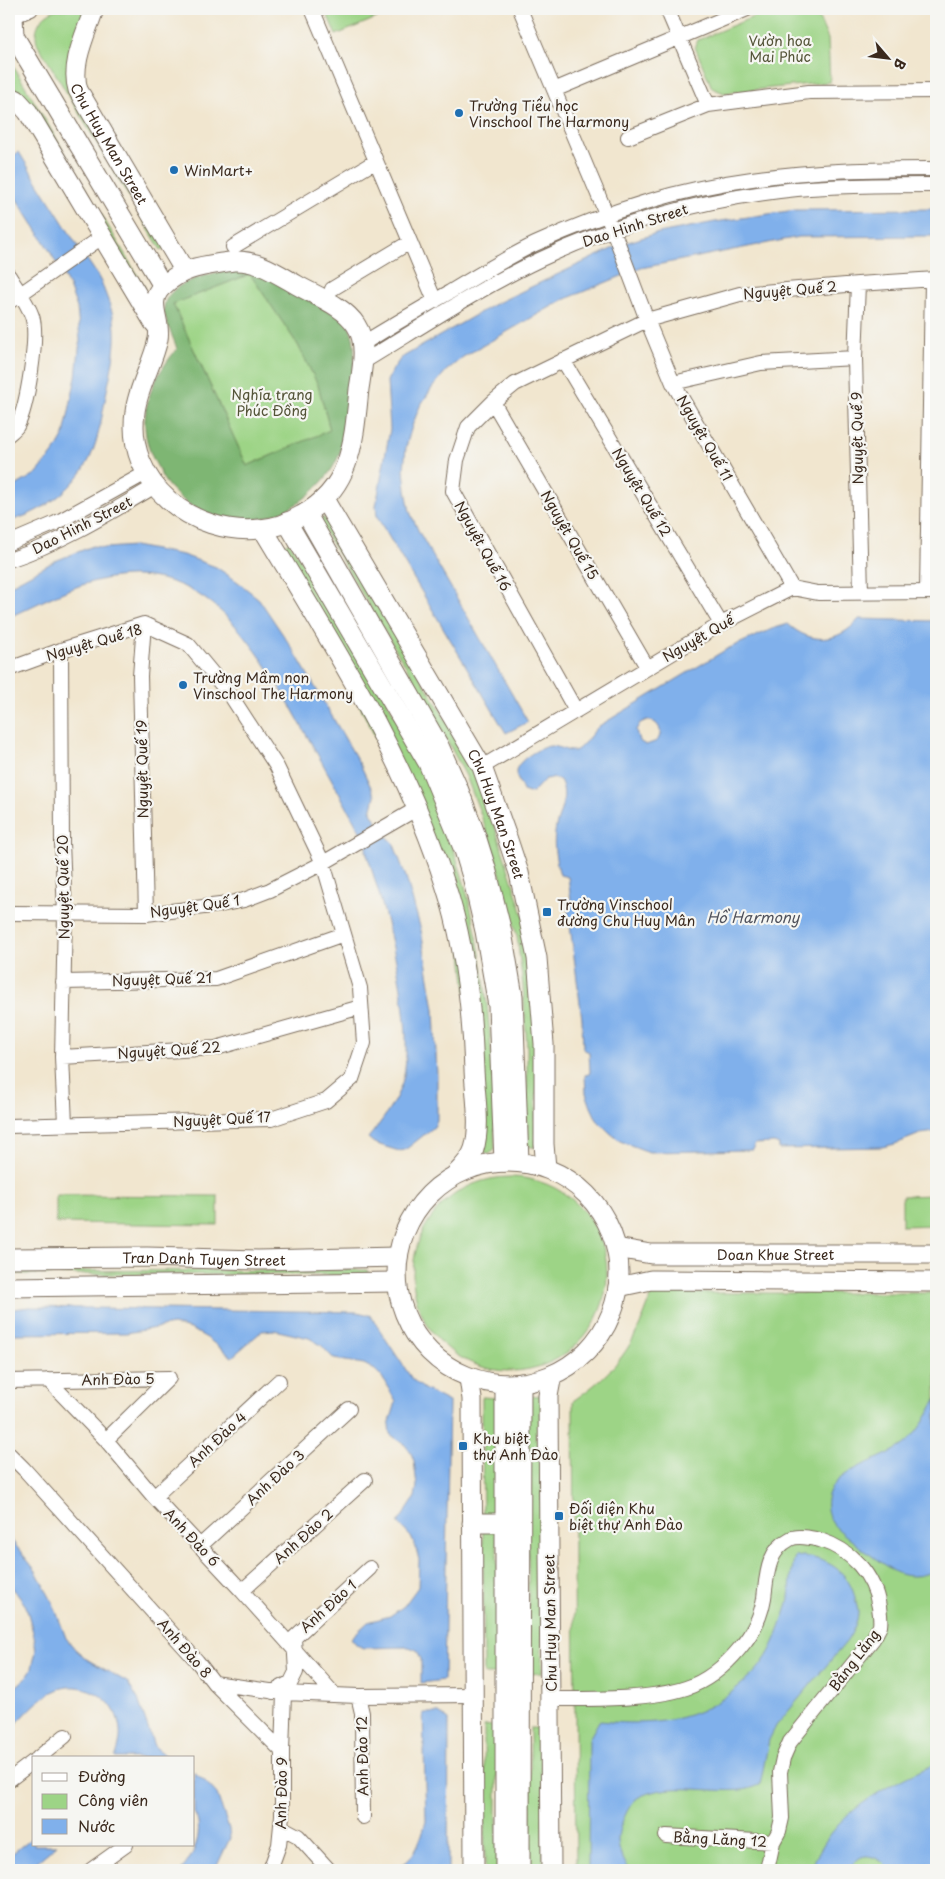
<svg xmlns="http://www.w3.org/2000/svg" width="945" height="1879" font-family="'Playpen Sans',sans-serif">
<rect width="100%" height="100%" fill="#f6f6f2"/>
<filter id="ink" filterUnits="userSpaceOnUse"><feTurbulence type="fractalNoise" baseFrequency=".02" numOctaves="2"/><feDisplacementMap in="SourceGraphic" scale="10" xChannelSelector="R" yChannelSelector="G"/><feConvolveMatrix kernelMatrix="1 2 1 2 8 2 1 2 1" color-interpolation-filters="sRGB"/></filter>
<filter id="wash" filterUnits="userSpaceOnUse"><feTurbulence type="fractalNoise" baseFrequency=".0096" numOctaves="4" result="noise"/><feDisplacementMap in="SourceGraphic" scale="20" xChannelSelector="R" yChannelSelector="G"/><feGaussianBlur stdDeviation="1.12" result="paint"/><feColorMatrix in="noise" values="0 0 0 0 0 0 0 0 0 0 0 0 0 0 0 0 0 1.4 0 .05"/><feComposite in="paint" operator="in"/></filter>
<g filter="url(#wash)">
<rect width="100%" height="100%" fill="#f1e6cf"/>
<path fill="#9dd486" stroke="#6c7f52" d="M 57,9 L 81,9 L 84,13 L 72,59 L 166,247 L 161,250 L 37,43 C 33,26 42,15 57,9 Z
M 325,9 L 398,9 L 336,35 Z
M 772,9 L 815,9 L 828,39 L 830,82 L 724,93 L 712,88 L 695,47 L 698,40 Z
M 9,59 L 145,288 L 140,292 L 9,88 Z
M 250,274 L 298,345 L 318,385 L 330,430 L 247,466 L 173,304 Z
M 324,517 L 477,771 L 524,918 L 538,1047 L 535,1147 L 530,1147 L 527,1143 L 527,1048 L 523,987 L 517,936 L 498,866 L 481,815 L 466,776 L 419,688 L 320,524 L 321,519 Z
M 289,542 C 339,623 395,703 431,792 C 450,835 466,882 475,928 C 490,998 494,1079 495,1150 L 489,1154 L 482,1150 L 457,904 L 282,547 Z
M413 1274a97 97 0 1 1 194 0a97 97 0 1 1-194 0Z
M 56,1195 L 218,1196 L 218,1225 L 56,1223 Z
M 936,1195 L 936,1225 L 902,1226 L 902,1196 Z
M 367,1270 L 369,1273 L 367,1275 L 15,1274 L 17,1271 Z
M 659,1293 L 936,1293 L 936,1870 L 576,1870 L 573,1401 C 617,1370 634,1347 651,1296 Z
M 541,1395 L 542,1673 L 529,1674 L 527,1397 Z
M 482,1397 L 496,1398 L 498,1674 L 484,1674 Z
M 497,1725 L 497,1870 L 485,1870 L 484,1726 Z
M 530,1728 L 543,1728 L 543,1870 L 531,1870 Z"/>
<path fill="#7eb673" stroke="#5c7048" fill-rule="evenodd" d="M 240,268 L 248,268 L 344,319 C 363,341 351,377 348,403 C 346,420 345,439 339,455 C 332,474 314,492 298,503 C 255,531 198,524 166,483 C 162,478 160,472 157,466 C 149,453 144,435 145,419 C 147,392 160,369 177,349 C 174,338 163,318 164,308 C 165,280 220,272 240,268 ZM 250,274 L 298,345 L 318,385 L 330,430 L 247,466 L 173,304 Z"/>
<path fill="#80b0eb" stroke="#5e6d84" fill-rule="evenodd" d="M 19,152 C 38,184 58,214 77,245 C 86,259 98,273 103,287 C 107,298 112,309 114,320 C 118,344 111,372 106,395 C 102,416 99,438 90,458 C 75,489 42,513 9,521 L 9,490 L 37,473 L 55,451 L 64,435 L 76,377 L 80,340 L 77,308 L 69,286 L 48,248 L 9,187 L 9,158 Z
M 936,209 L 936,236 L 799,237 L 641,268 L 563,300 L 482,346 L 463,357 L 446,371 L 432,388 L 420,406 L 412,426 L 406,447 L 404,469 L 406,490 L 410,512 L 419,532 L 528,722 L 506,733 L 377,517 L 376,506 L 390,429 L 387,381 L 393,369 L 401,358 L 493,305 L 622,244 L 654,234 L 715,222 L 795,210 Z
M 93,546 L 106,548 L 134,546 L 183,555 L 216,567 L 238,582 L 259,599 L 294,651 L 361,766 L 375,796 L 371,812 L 384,834 L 393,842 L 406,877 L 421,930 L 434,1009 L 437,1076 L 437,1120 L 434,1127 L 405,1150 L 399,1151 L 386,1147 L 374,1143 L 368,1138 C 382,1121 395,1104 402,1083 C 407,1067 406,1050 406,1034 C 402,971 385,911 366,851 L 367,844 C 347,807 327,771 306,734 C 263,656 211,557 104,579 C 70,586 40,603 9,617 L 9,586 L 55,561 Z
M 859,619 L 936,621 L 936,1132 L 920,1134 L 895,1144 L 882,1147 L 779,1149 L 779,1145 L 774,1143 L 755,1144 L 752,1150 L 649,1152 L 620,1141 L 609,1132 L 597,1120 L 591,1107 L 586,1093 L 585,1075 L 589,1074 L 590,1072 L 589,1052 L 583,1049 L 582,1019 L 567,902 L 571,900 L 568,877 L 560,875 C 556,861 553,847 555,833 C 557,814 570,798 560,780 L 554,778 L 545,779 L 533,792 L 529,793 L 523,791 C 521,785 516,778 516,772 C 516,761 541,746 551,746 C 559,746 567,752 574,751 C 581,750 593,731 599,726 L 727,649 L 772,629 L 788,624 C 811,645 839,643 859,619 ZM 647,720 C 659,721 664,732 657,741 L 646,745 L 639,741 L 636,730 L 640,723 Z
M 29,1307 L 357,1312 L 370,1315 L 412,1379 L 424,1389 L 449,1402 L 444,1680 L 421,1683 L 421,1659 L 417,1650 L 409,1647 L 363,1648 L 357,1645 L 351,1638 L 368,1622 L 390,1616 L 404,1606 L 418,1587 L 419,1560 L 416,1548 L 411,1537 L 398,1523 L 415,1497 L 417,1486 L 414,1461 L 411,1453 L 405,1445 L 390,1434 L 389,1425 L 396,1402 L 382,1377 L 375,1370 L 364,1364 L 334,1359 L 321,1345 L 309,1338 L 274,1330 L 262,1331 L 232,1357 L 207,1338 L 191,1329 L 173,1325 L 126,1333 L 9,1334 L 9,1313 L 14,1309 Z
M 936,1399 L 936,1569 C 925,1576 913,1578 900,1574 C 891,1572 838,1531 833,1524 C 827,1515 825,1505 828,1495 C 835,1469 887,1459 906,1443 C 919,1431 928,1415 936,1399 Z
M 9,1537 L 36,1571 L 53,1603 L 66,1638 L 75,1649 L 88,1660 L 127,1682 L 138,1699 L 154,1746 L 169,1758 L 115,1758 C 120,1745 122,1733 118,1720 C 112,1696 82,1681 59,1689 C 38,1697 25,1716 9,1731 L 9,1693 L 27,1677 L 32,1668 L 36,1651 L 34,1636 L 26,1606 L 9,1583 Z
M 803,1556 C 831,1560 849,1572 856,1601 C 856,1604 858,1609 858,1612 C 858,1622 852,1633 847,1641 L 776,1726 L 769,1740 L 760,1785 C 754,1787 747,1790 741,1790 C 709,1793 672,1782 641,1796 C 632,1800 627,1811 623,1820 C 614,1840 618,1853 630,1870 L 588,1870 L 589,1739 L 599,1721 C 653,1726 697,1723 739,1686 C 748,1679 757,1671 763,1662 C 773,1648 780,1629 785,1613 C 792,1595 789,1575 795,1557 Z
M 423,1713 L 439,1713 L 449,1720 L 448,1870 L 389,1870 L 387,1868 C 392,1867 398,1866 403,1864 C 415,1858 423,1833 426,1821 Z
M 936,1764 L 936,1870 L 885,1870 L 885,1864 C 870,1853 859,1852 850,1870 L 811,1870 C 830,1815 885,1785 936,1764 Z
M 194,1772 L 205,1781 L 217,1794 L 229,1829 L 230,1838 L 215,1870 L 181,1870 C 194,1857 205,1829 194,1813 Z
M 34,1836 L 34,1845 L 57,1845 L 27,1870 L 9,1870 L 9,1856 Z"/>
</g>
<g filter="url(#ink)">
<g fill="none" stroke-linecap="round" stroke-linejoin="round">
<defs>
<path id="minor" d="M 312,9 L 435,301
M 520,9 L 613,230 L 647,320 L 673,383 L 792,588
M 9,18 L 31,9
M 554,90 L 747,9
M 708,105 L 809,92 L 936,91
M 628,137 L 708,105 L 667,9
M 233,247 L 376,161
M 9,276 C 16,288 27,302 32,316 C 39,336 27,408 17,426 C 15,429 11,432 9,434
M 858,284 L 855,358 L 861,592
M 332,289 L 410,242
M 9,302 L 102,237
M 362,344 C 391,326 420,309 450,292 C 478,275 506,258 535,244 C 603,213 677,189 752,179 C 813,170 874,169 936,169
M 563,360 L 721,624
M 363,362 C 421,327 478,289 539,260 C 620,222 708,198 797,189 C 843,185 890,185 936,185
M 673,383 L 761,363 L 855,358
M 493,402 L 647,667
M 9,543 L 56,523 L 146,473
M 9,560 C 61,543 108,514 155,486
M 927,592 L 932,280
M 144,624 L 140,676 L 146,914
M 61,650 L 62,843 L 65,914 L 62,1057 L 65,1124
M 9,669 L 61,650 L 144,624 L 188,644 L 231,696 L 277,767 L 323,863 L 360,988 L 364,1043 L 352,1079 L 326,1101 L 271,1119 L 9,1126
M 576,711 L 453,491 L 457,460 L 468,427 L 493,402 L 515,384 L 647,320 L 740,294 L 858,284 L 936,279
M 482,767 L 721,624 L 792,588 L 818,593 L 936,592
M 9,913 L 146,914 L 220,905 L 244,900 L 270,890 L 323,863 L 418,808
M 63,982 L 216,979 L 344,934
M 62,1057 L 216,1048 L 361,1007
M 48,1380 L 106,1440 L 154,1497 L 242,1591 L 334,1694
M 9,1381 L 169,1378
M 106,1440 L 169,1378
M 9,1454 L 24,1469 L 197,1661 L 214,1683 L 282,1751 L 282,1815 L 279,1845 L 270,1870
M 154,1497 L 279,1381
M 200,1546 L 349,1409
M 242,1591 L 365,1480
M 214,1683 L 284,1693 L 358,1696 L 474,1695
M 273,1692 L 291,1682 L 296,1672 L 294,1638 L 370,1568
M 358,1696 L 362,1713 L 363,1817
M 551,1699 C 591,1699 649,1700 686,1688 C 707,1681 726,1665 740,1648 C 753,1633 761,1617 764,1598 C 767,1575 767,1551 790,1539 C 798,1535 811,1538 820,1540 C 851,1550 874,1574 879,1607 C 880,1613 881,1620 880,1626 C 878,1630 875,1635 873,1639 L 790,1742 L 783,1758 L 780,1772 L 782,1818 L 779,1831 L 773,1842 L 767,1870
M 282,1751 L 284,1693
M 38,1758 L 65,1736
M 9,1780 L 34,1761
M 281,1827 L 298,1836 L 329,1870
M 666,1836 L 773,1842
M 91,1870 L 126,1845"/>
<g id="major">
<path d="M 9,9 L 13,16 L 14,36"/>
<path id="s1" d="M 94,9 C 86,34 70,64 78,90 L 184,270"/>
<path d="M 9,33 L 14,36 L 163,286"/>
<path d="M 9,96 L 17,100 L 28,112 L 154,323"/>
<path d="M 234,261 C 258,260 276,273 297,285 C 316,296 344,306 356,325 C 368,343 362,369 359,389 C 354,439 352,488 302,515 C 290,522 275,528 260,529 C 193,536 125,484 135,412 C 138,386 153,364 158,339 C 162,320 145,302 163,286 C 184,266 206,266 234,261 Z"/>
<path id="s2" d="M 324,499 L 482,767 L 507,837 L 519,873 L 537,958 L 544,1044 L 544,1144 L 546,1168"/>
<path d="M 306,513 L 439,746 L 458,788 L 476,836 L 486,868 L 502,932 L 513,996 L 519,1162"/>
<path d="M 287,522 L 428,763 L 464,850 L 473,880 L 485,931 L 498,1006 L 504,1162"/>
<path d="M 263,529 C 332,644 404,755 445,884 C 465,944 472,1008 474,1070 C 475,1094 481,1127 474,1149 C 471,1159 463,1167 456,1174"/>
<circle cx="508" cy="1273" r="111"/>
<path id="s3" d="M 616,1248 L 651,1254 L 936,1254"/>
<path id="s4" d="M 9,1258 L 147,1257 L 258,1260 L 398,1257"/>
<path d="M 9,1287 L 396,1282"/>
<path d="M 618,1287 L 651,1280 L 936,1282"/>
<path d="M 469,1378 L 472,1399 L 474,1870"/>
<path d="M 472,1523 L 506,1523"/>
<path d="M 505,1870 L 505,1384"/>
<path d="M 520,1870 L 521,1383"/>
<path d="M 551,1870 L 548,1396 L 552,1375"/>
</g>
</defs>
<use href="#minor" stroke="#7b6c5c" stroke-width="16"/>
<use href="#major" stroke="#7b6c5c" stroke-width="21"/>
<use href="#minor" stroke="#fff" stroke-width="14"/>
<use href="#major" stroke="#fff" stroke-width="19"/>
</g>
</g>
<g fill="#1f6fb2" stroke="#f6f6f2" stroke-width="2">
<circle cx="459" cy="113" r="5"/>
<circle cx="174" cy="170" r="5"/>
<circle cx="183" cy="685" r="5"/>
<rect x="542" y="907" width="10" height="10" rx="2.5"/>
<rect x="458" y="1441" width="10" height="10" rx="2.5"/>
<rect x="554" y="1511" width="10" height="10" rx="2.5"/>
</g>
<g text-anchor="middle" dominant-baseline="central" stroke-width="4.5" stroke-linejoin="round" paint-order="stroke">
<g font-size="14" fill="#545438" stroke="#f6f6f2">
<text x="780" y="40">Vườn hoa<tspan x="780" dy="16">Mai Phúc</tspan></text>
<text x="272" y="394">Nghĩa trang<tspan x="272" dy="16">Phúc Đồng</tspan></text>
</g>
<g font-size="14" fill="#3b2a1e" stroke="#f6f6f2" text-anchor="start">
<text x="469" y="105">Trường Tiểu học<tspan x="469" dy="16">Vinschool The Harmony</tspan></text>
<text x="184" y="170">WinMart+</text>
<text x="193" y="677">Trường Mầm non<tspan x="193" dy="16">Vinschool The Harmony</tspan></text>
<text x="557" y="904">Trường Vinschool<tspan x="557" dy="16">đường Chu Huy Mân</tspan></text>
<text x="473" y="1438">Khu biệt<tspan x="473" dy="16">thự Anh Đào</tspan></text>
<text x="569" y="1508">Đối diện Khu<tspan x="569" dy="16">biệt thự Anh Đào</tspan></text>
</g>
<g font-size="14" fill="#3b2a1e" stroke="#f6f6f2">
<text stroke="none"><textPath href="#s1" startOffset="146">Chu Huy Man Street</textPath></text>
<text transform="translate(635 225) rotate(-18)">Dao Hinh Street</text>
<text transform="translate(790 290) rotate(-5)">Nguyệt Quế 2</text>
<text transform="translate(705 438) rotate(60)">Nguyệt Quế 11</text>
<text transform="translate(857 438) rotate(-91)">Nguyệt Quế 9</text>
<text transform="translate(642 492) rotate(59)">Nguyệt Quế 12</text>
<text transform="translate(82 525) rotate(-27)">Dao Hinh Street</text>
<text transform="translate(570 535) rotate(60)">Nguyệt Quế 15</text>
<text transform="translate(483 546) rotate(61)">Nguyệt Quế 16</text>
<text transform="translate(698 638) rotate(-30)">Nguyệt Quế</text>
<text transform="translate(94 642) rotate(-16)">Nguyệt Quế 18</text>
<text transform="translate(142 769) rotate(-91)">Nguyệt Quế 19</text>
<text stroke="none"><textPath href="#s2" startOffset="360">Chu Huy Man Street</textPath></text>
<text transform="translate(63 887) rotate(-91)">Nguyệt Quế 20</text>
<text transform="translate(195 906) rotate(-8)">Nguyệt Quế 1</text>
<text transform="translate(162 979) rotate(-2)">Nguyệt Quế 21</text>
<text transform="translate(169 1050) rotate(-4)">Nguyệt Quế 22</text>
<text transform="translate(222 1119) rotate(-3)">Nguyệt Quế 17</text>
<text stroke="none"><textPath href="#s3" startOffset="160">Doan Khue Street</textPath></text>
<text stroke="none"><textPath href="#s4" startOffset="195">Tran Danh Tuyen Street</textPath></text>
<text transform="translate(118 1379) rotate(-1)">Anh Đào 5</text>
<text transform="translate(217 1439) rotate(-43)">Anh Đào 4</text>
<text transform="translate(275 1477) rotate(-43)">Anh Đào 3</text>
<text transform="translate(303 1536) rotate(-42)">Anh Đào 2</text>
<text transform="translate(192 1537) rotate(47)">Anh Đào 6</text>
<text transform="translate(328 1606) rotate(-42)">Anh Đào 1</text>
<text transform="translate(550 1623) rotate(-91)">Chu Huy Man Street</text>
<text transform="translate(185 1648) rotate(49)">Anh Đào 8</text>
<text transform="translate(854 1660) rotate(-53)">Bằng Lăng</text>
<text transform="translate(362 1756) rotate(-91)">Anh Đào 12</text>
<text transform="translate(281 1793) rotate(-89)">Anh Đào 9</text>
<text transform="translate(720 1839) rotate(3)">Bằng Lăng 12</text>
</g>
<g font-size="15" font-style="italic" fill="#50525c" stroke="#f6f6f2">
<text x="753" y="916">Hồ Harmony</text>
</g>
</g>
<rect width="945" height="1879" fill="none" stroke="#f6f6f2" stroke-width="30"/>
<rect x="32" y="1756" width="162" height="90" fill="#f6f6f2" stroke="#aba49d"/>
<rect x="42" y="1773" width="25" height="8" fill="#ffffff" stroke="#aba49d"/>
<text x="78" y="1782" font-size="15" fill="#3b2a1e">Đường</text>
<rect x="42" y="1794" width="25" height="15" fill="#9dd486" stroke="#aba49d"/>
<text x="78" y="1806" font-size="15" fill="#3b2a1e">Công viên</text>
<rect x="42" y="1819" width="25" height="15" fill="#80b0eb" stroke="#aba49d"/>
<text x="78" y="1832" font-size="15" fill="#3b2a1e">Nước</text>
<g transform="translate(888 58) rotate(118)" stroke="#f6f6f2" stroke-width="4" paint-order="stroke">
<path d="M0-4L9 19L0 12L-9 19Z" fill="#3b2a1e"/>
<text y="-8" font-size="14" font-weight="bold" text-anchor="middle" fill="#3b2a1e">B</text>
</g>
</svg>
